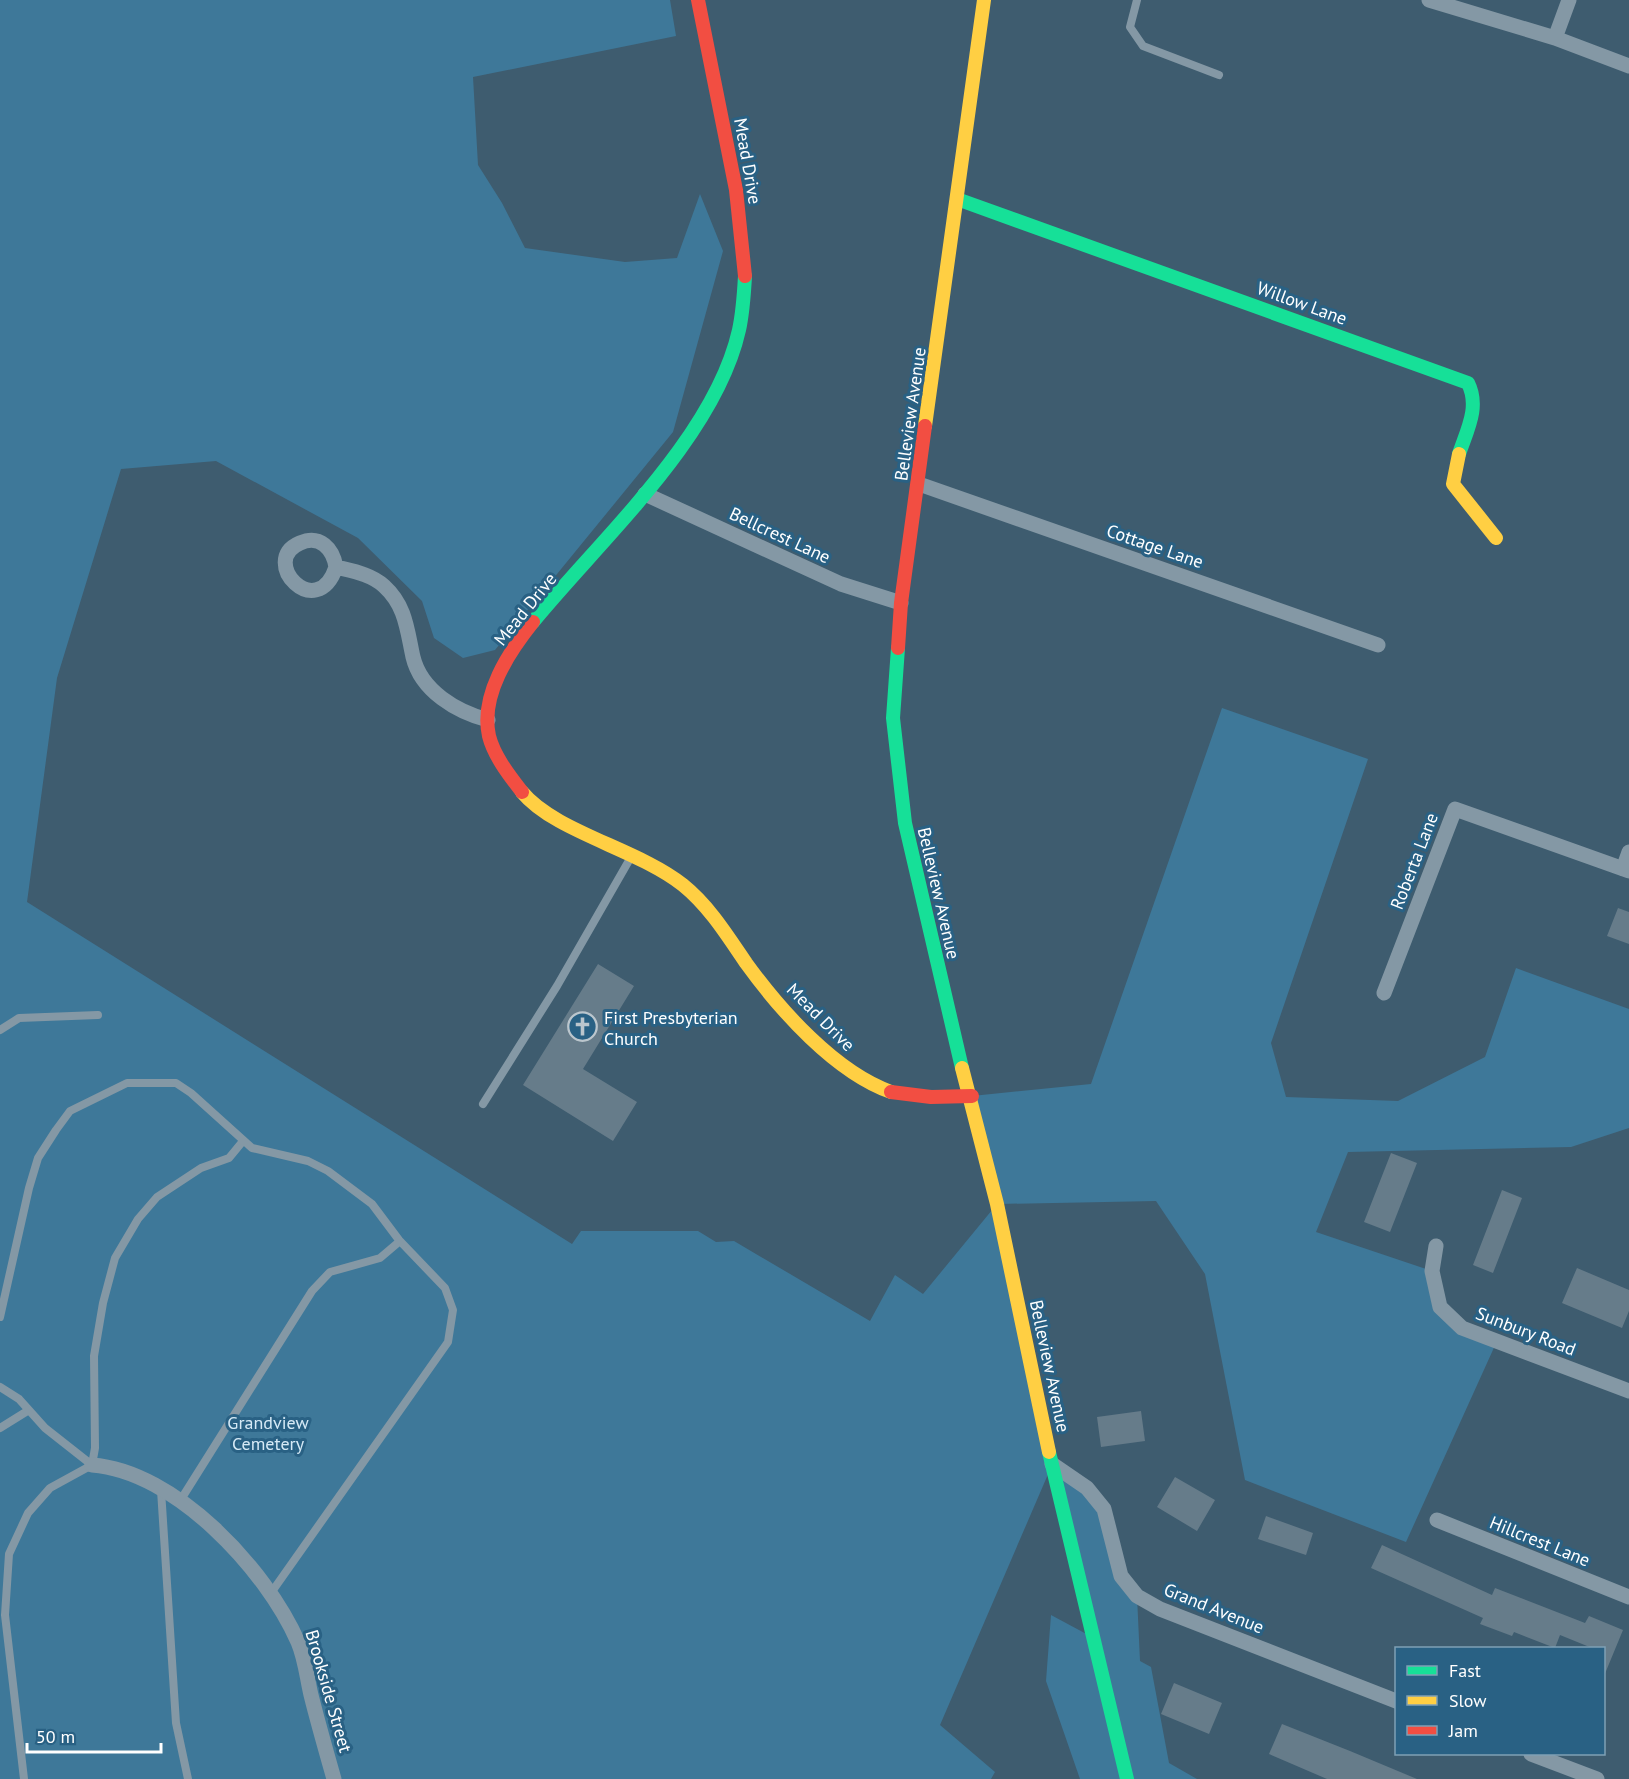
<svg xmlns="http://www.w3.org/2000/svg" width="1629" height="1779" font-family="'PT Sans',sans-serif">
<rect width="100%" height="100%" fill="#3e5c6f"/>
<path fill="#3e7899" d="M 0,0 L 670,0 L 676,36 L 473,77 L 478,165 L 502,203 L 525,248 L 625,262 L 677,258 L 700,194 L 723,251 L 673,432 L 495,650 L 463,658 L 434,638 L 422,601 L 358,538 L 216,461 L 121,469 L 57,678 L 27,902 L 572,1244 L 581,1231 L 698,1231 L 716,1242 L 734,1241 L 870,1321 L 895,1275 L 923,1294 L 997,1204 L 972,1096 L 1091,1084 L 1222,708 L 1368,759 L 1271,1043 L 1286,1097 L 1398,1101 L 1485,1057 L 1516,968 L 1629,1009 L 1629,1128 L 1571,1147 L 1348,1152 L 1316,1232 L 1432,1271 L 1440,1307 L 1497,1341 L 1406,1542 L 1245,1480 L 1205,1274 L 1156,1201 L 998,1204 L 1052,1464 L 1104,1509 L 1121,1575 L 1137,1596 L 1140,1661 L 1151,1667 L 1169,1763 L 1197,1779 L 1080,1779 L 1046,1681 L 1051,1615 L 1092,1637 L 1052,1465 L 940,1725 L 995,1772 L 991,1779 L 0,1779 Z"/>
<path fill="#667c8a" d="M 1618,908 L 1629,912 L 1629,944 L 1607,936 Z
M 598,964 L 634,986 L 583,1069 L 637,1102 L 613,1141 L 523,1085 Z
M 1391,1153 L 1417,1163 L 1390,1232 L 1364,1222 Z
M 1502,1190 L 1522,1198 L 1493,1273 L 1473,1265 Z
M 1577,1268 L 1629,1290 L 1629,1311 L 1622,1328 L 1562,1303 Z
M 1141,1411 L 1145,1441 L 1101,1447 L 1097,1417 Z
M 1175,1477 L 1215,1500 L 1197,1531 L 1157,1507 Z
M 1266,1516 L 1313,1533 L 1306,1555 L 1258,1539 Z
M 1382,1545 L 1492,1595 L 1495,1588 L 1585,1623 L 1589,1616 L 1623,1630 L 1604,1676 L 1604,1648 L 1592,1648 L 1560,1635 L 1555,1648 L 1514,1632 L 1512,1636 L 1480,1624 L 1483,1618 L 1371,1568 Z
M 1174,1683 L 1222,1703 L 1209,1734 L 1161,1714 Z
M 1282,1724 L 1350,1751 L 1417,1779 L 1327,1779 L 1269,1754 Z"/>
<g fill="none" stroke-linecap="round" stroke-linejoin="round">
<path stroke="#8498a5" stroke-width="8" d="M 1137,0 L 1130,27 L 1143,46 L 1219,75
M 0,1030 L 19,1018 L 98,1015
M 483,1104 L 557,986 L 631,857
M 0,1317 L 29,1188 L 38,1158 L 56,1130 L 70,1111 L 127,1083 L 176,1083 L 191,1093 L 252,1148 L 308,1161 L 328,1171 L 372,1204 L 399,1240 L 445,1288 L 453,1310 L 448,1342 L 271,1593
M 0,1387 L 19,1399 L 45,1428 L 92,1465
M 0,1428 L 29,1410
M 92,1465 L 95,1448 L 94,1356 L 103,1303 L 115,1258 L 138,1219 L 157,1197 L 201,1168 L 229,1158 L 243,1141
M 161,1490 L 176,1723 L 188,1779
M 180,1501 L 312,1291 L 330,1272 L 380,1258 L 400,1241
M 24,1779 L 5,1615 L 9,1554 L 28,1513 L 50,1488 L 92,1465"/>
<path stroke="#8498a5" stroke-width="15" d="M 1429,0 L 1555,38 L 1629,66
M 1555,38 L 1569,0
M 919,484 L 1378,645
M 645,494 L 841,584 L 901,603
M 336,567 C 317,624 258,561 300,543 C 320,534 333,549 336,567 C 352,571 371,574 384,586 C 406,606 407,630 413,657 C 421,691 457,712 488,720
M 1623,869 L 1629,852
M 1384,993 L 1455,809 L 1629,871
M 1436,1246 L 1432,1271 L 1440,1307 L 1462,1328 L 1629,1391
M 1052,1464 L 1087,1488 L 1104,1509 L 1121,1576 L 1137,1596 L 1160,1609 L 1396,1701
M 92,1465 C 175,1471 266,1569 298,1642 C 305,1658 307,1678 311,1695 C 318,1723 326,1751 334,1779
M 1437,1520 L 1629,1597
M 1531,1754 L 1597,1779"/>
<path stroke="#16e098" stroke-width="14" d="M 957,199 L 1468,383 C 1480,407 1467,430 1459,454
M 533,622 C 601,539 715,437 739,330 C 743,312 744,294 745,276
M 898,648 L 893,718 L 905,823 L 962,1068
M 1049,1452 L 1127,1779"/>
<path stroke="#ffcf43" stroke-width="14" d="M 925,426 L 984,0
M 1459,454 L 1453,484 L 1496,538
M 522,792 C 555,832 638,849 683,885 C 709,906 727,935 746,963 C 780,1010 835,1072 891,1092
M 962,1068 L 997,1204 L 1049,1452"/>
<path stroke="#f24e42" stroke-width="14" d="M 698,0 L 736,190 L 745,276
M 898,648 L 901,603 L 925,426
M 522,792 C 509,775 494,756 489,736 C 480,695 509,652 533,622
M 891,1092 L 931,1097 L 972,1096"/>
</g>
<defs>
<symbol id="church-ring" viewBox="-11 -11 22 22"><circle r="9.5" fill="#296184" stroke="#bbc6cd" stroke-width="1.5"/><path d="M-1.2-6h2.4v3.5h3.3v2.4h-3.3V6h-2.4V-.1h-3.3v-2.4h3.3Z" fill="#bbc6cd"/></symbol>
</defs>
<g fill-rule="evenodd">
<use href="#church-ring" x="566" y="1010" width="33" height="33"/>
</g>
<g text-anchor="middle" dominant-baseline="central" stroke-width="6" stroke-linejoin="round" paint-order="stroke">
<g font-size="18" fill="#fff" stroke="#296184">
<text transform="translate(748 161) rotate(80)">Mead Drive</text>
<text transform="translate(1302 303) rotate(20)">Willow Lane</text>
<text transform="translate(910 414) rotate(-82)">Belleview Avenue</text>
<text transform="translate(780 535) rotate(25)">Bellcrest Lane</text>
<text transform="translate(1155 546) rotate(19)">Cottage Lane</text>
<text transform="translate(525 609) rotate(-51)">Mead Drive</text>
<text transform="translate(1414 861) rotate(-69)">Roberta Lane</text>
<text transform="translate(939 893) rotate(77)">Belleview Avenue</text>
<text transform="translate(821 1017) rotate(45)">Mead Drive</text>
<text transform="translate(1526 1331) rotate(21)">Sunbury Road</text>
<text transform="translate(1050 1366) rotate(78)">Belleview Avenue</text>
<text transform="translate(1540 1541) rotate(22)">Hillcrest Lane</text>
<text transform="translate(1214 1608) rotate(22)">Grand Avenue</text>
<text transform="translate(329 1691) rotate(74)">Brookside Street</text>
</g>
<g font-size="18" fill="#fff" stroke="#296184" text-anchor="start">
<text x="604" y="1017">First Presbyterian<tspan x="604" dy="21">Church</tspan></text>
</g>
<g font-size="18" fill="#d6eaf6" stroke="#296184">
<text x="268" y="1422">Grandview<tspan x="268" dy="21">Cemetery</tspan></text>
</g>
</g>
<rect x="1395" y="1647" width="210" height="108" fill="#296184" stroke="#7fa0b5" stroke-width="1.5"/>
<rect x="1407" y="1666" width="30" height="9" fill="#16e098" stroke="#7fa0b5" stroke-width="1.5"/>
<text x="1449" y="1677" font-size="18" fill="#ffffff">Fast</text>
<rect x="1407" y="1696" width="30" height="9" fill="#ffcf43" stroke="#7fa0b5" stroke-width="1.5"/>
<text x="1449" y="1707" font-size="18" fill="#ffffff">Slow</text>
<rect x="1407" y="1726" width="30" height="9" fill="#f24e42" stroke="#7fa0b5" stroke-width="1.5"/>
<text x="1449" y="1737" font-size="18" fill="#ffffff">Jam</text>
<path d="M27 1743v9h134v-9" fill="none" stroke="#ffffff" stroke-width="3"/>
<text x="36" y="1743" font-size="18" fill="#ffffff" stroke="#296184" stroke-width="4.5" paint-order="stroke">50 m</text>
</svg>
